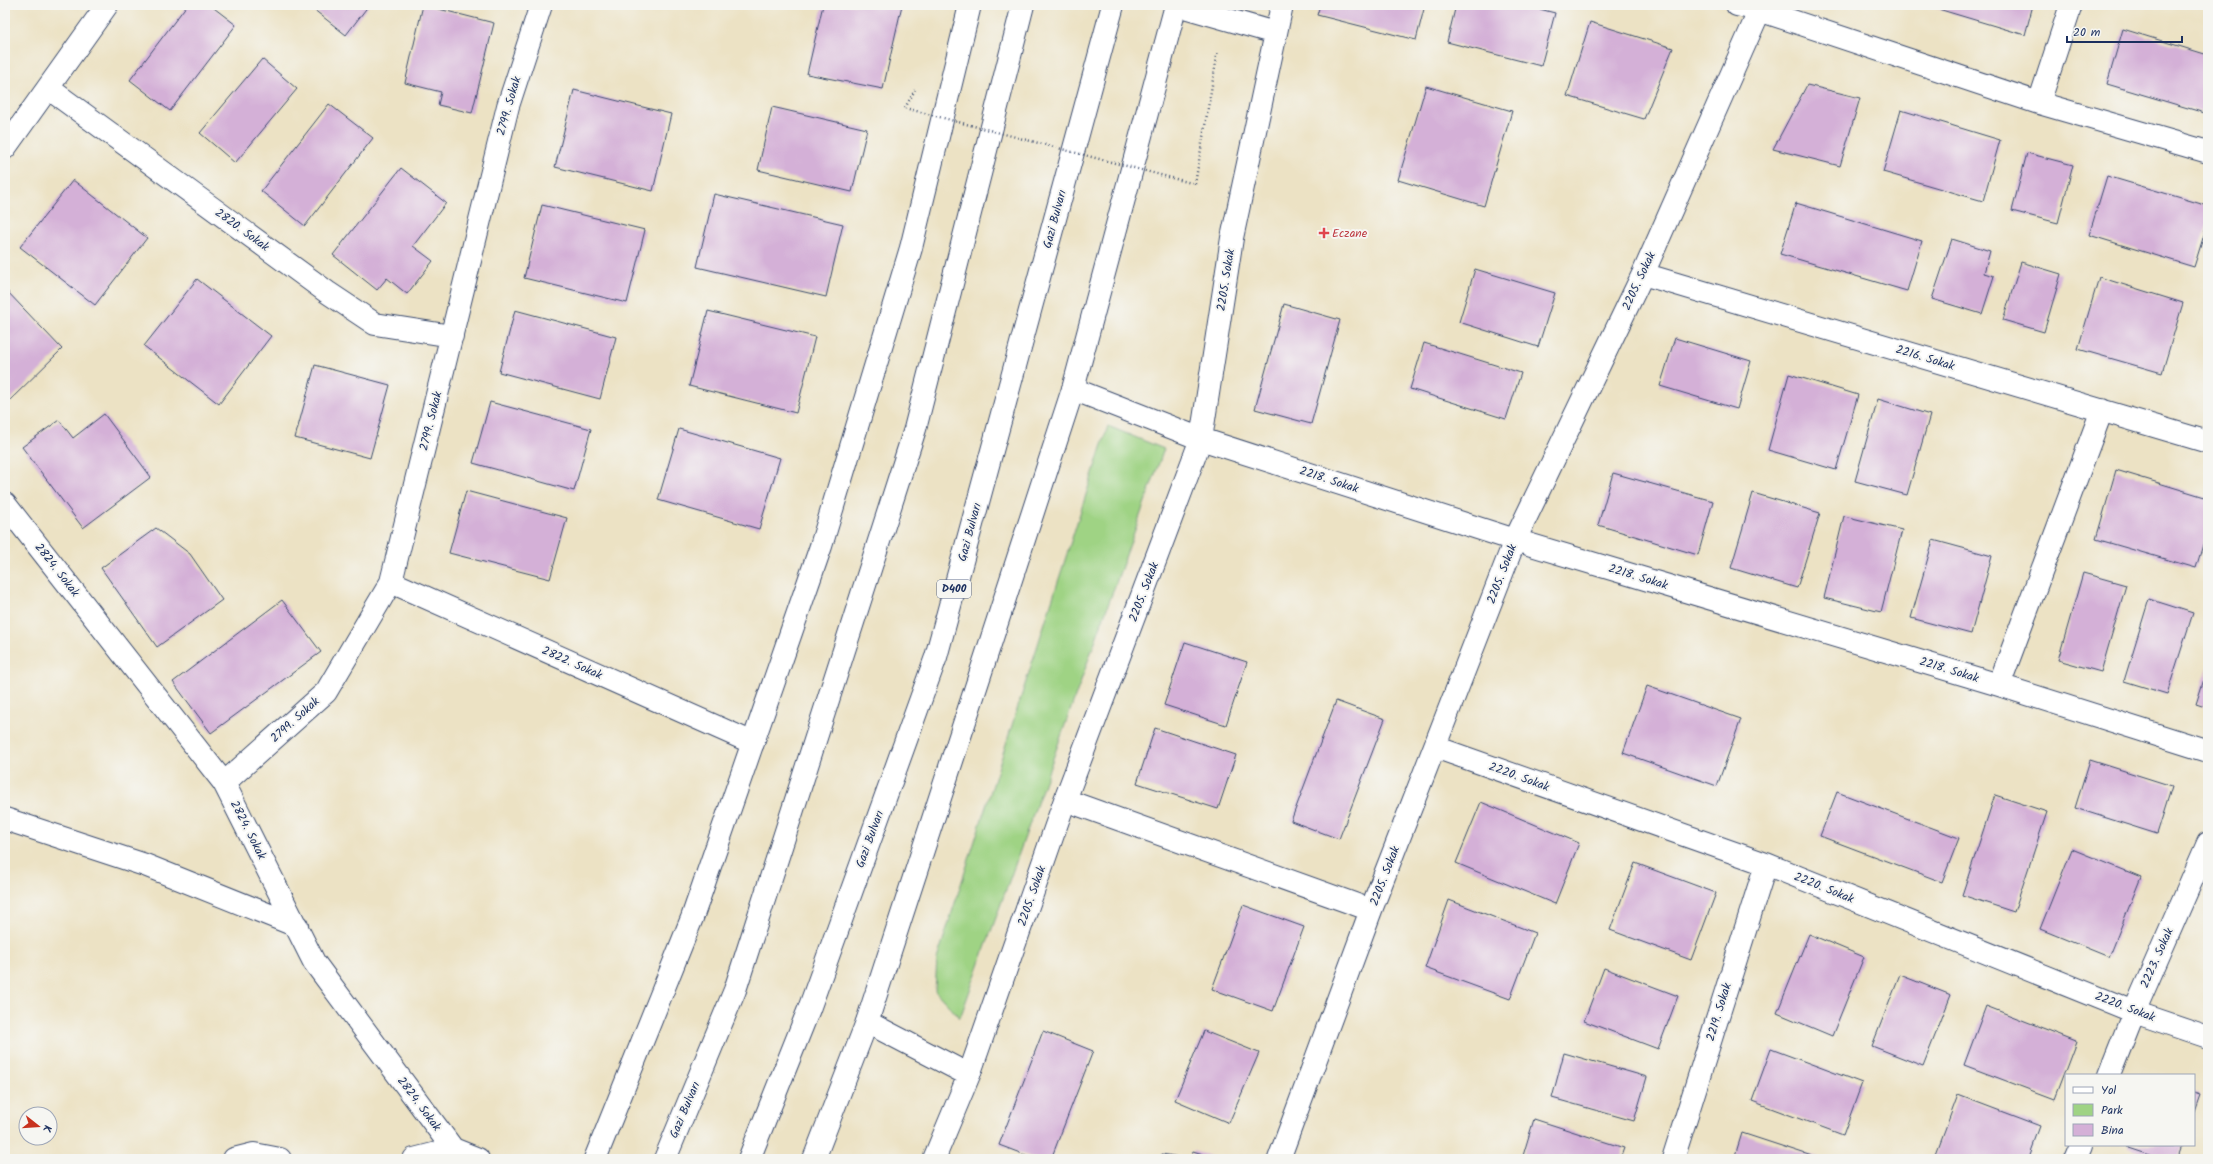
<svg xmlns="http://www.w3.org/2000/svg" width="2213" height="1164" font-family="Kalam,sans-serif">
<rect width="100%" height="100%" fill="#f6f6f2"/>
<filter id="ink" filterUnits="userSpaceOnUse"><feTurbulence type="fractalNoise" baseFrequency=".025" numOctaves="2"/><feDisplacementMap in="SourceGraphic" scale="8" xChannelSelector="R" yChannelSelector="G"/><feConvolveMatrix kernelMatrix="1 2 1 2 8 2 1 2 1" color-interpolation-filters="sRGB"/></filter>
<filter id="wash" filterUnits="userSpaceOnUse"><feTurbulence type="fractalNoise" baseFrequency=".012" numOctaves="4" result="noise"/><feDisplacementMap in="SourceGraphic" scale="16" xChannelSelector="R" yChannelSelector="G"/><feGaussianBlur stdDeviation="0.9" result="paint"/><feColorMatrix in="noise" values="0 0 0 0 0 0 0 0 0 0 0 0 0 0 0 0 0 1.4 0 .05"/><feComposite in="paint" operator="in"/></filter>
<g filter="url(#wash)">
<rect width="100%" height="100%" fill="#ece2c4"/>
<path fill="#9fd384" stroke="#5d8171" d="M 1108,426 L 1164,449 L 960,1018 L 935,991 L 937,959 Z"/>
<g id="blocks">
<path fill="#d4b0d7" d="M 187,5 L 210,5 L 236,25 L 170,111 L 130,80 Z
M 308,5 L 369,5 L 346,35 Z
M 423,5 L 494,23 L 472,113 L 438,105 L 441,92 L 405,83 Z
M 823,5 L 902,5 L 883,89 L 807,74 Z
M 1320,5 L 1425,5 L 1416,40 L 1317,15 Z
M 1456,5 L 1524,5 L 1555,13 L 1541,66 L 1447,42 Z
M 1936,5 L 2033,5 L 2025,35 L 1935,8 Z
M 1590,22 L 1673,48 L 1644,119 L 1567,96 Z
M 2123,29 L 2208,55 L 2208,114 L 2107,84 Z
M 262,59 L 297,89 L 235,163 L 200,133 Z
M 1807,85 L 1860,98 L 1840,166 L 1773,149 Z
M 1426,86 L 1512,111 L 1484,206 L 1398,180 Z
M 574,90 L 671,114 L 653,191 L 555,167 Z
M 329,104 L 373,138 L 305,226 L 261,191 Z
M 772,107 L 867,129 L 852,192 L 758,170 Z
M 1901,110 L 2000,140 L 1983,201 L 1883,172 Z
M 2027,153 L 2073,165 L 2058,223 L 2012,211 Z
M 401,168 L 446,203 L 413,246 L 433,261 L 407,294 L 387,278 L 377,290 L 333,255 Z
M 2107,176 L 2208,206 L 2208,222 L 2194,267 L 2089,235 Z
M 73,180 L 147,238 L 95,305 L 20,247 Z
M 714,194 L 843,224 L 826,297 L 697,267 Z
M 1796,203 L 1922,241 L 1907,291 L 1780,254 Z
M 542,205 L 645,230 L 627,303 L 524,278 Z
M 1952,239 L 1990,251 L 1984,273 L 1994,276 L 1982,314 L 1932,299 Z
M 2021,262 L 2061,274 L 2044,332 L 2003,320 Z
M 1475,269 L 1555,293 L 1538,347 L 1459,322 Z
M 2099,277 L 2183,303 L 2162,373 L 2078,349 Z
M 197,279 L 271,336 L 219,404 L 144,346 Z
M 5,289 L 62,349 L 5,405 Z
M 1284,304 L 1340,320 L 1311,424 L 1255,409 Z
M 515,310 L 616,337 L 600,399 L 499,372 Z
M 708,311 L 815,337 L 796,413 L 689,386 Z
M 1675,338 L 1751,361 L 1737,409 L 1660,386 Z
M 1424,343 L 1521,373 L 1506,419 L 1410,389 Z
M 315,365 L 390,385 L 370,458 L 295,438 Z
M 1789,374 L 1858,395 L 1836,470 L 1768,450 Z
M 1878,399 L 1930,415 L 1907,495 L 1855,481 Z
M 490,402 L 591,429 L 574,491 L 473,463 Z
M 104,414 L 151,477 L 83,528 L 22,447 L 59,420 L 73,438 Z
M 679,429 L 780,458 L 759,529 L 658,500 Z
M 2116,470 L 2208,498 L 2208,528 L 2196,568 L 2096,539 Z
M 1613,473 L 1713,501 L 1698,555 L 1598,525 Z
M 466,491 L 567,518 L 550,579 L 449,553 Z
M 1753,493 L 1820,513 L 1797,588 L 1731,568 Z
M 1844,516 L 1902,530 L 1881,612 L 1824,598 Z
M 156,528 L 190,554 L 222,600 L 157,647 L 101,568 Z
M 1933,540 L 1992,556 L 1971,634 L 1911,618 Z
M 2083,573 L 2126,585 L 2101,672 L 2058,660 Z
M 2149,599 L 2193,613 L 2167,694 L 2124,681 Z
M 282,600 L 321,652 L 211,733 L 173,682 Z
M 1185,642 L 1247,662 L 1226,725 L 1164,705 Z
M 2208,667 L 2208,708 L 2196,704 Z
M 1647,686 L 1741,719 L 1717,786 L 1623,753 Z
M 1336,701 L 1385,719 L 1339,839 L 1291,821 Z
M 1155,728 L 1236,755 L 1218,809 L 1137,783 Z
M 2090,760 L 2172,786 L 2157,834 L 2075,808 Z
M 1837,792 L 1959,838 L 1942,882 L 1820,836 Z
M 1995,795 L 2047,812 L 2014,912 L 1962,895 Z
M 1481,802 L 1579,843 L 1555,904 L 1456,863 Z
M 2072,849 L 2141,877 L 2109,957 L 2040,929 Z
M 1635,863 L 1716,893 L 1691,960 L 1610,930 Z
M 1449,900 L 1535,933 L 1510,999 L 1425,968 Z
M 1243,905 L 1304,927 L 1273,1011 L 1212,989 Z
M 1809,934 L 1864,957 L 1832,1036 L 1777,1013 Z
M 1604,968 L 1678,996 L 1658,1049 L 1584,1021 Z
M 1900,975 L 1951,995 L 1923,1066 L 1872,1046 Z
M 1986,1006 L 2076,1041 L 2054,1099 L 1964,1065 Z
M 1043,1031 L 1093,1051 L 1051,1159 L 1036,1159 L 999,1145 Z
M 1204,1031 L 1259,1053 L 1229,1123 L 1175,1100 Z
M 1771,1049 L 1862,1083 L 1843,1135 L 1752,1101 Z
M 1564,1053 L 1647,1077 L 1634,1121 L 1552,1098 Z
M 2194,1092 L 2200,1094 L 2194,1111 Z
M 1958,1095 L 2040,1126 L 2028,1159 L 1934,1159 Z
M 1534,1119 L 1624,1148 L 1620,1159 L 1522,1159 Z
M 1742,1133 L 1821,1159 L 1734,1159 Z
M 2128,1145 L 2183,1145 L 2178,1159 L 2161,1159 L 2128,1148 Z
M 1193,1151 L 1219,1159 L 1190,1159 Z
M 1162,1154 L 1185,1158 L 1185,1159 L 1159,1159 Z"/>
</g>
</g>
<g filter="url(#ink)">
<use href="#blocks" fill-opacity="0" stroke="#3a4a6d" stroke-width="1"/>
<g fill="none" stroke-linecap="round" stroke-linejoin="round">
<defs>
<path id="minor" d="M 1177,5 L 1275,33
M 1737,5 L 1759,10 L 2039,103 L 2208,152
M 48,88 L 327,292 L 375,324 L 452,336
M 2039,103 L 2071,5
M 5,148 L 107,5
M 1643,274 L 2208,442
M 1073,389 L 1201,439 L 1515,540 L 1999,685 L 2208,751
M 5,504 L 224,783 L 314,962 L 453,1149 L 478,1159
M 391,582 L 753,743
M 1999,685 L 2102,410
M 1435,747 L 1766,864 L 2134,1012 L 2208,1037
M 224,783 L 326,692 L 391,582 L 508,106 L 541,5
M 1065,800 L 1371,910
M 5,819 L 145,865 L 297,926
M 867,1022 L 969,1075
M 2109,1075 L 2134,1012 L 2208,843
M 234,1159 L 254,1154 L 280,1159
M 414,1159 L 453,1149
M 934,1159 L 969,1075 L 1065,800 L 1201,439 L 1232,238 L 1282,5
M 1279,1159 L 1371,910 L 1515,540 L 1643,274 L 1762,5
M 1673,1159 L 1766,864
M 2075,1159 L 2081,1145"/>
<path id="highway" d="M 595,1159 L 692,918 L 821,546 L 911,248 L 970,5
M 665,1159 L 735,990 L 915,429 L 1023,5
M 749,1159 L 809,1009 L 936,657 L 1113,5
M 814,1159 L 867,1022 L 1073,389 L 1176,5"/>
</defs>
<use href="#minor" stroke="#3a4a6d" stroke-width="24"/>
<use href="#highway" stroke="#3a4a6d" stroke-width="24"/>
<path stroke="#3a4a6d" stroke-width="2.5" stroke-dasharray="1 3" stroke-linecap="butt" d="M 905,108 L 915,90
M 1195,184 L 1218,50"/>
<use href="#minor" stroke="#fff" stroke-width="22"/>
<use href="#highway" stroke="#fff" stroke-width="22"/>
<path stroke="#3a4a6d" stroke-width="2.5" stroke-dasharray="1 3" stroke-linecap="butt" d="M 905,108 L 1195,184"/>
</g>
</g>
<path fill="#e0444e" stroke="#f6f6f2" stroke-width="1.5" d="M1322 227h4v4h4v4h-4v4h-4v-4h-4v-4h4z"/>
<g text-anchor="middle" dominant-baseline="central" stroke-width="4" stroke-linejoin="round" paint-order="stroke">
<rect fill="#f6f6f2" stroke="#5d6b8a" stroke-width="1" x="937" y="580" width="34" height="18" rx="3"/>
<g font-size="11" font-weight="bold" fill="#1b2f5e">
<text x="954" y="589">D400</text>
</g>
<g font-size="12" fill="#1b2f5e" stroke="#f6f6f2">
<text transform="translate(509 106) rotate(-74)">2799. Sokak</text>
<text transform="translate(1055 219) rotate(-75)">Gazi Bulvarı</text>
<text transform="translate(242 230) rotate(36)">2820. Sokak</text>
<text transform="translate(1226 280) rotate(-81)">2205. Sokak</text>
<text transform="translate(1639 281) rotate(-65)">2205. Sokak</text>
<text transform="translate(1925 358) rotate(17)">2216. Sokak</text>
<text transform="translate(431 421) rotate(-76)">2799. Sokak</text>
<text transform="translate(1329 480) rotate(18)">2218. Sokak</text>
<text transform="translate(970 532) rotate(-75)">Gazi Bulvarı</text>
<text transform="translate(57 570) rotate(52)">2824. Sokak</text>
<text transform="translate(1502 574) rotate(-69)">2205. Sokak</text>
<text transform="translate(1638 577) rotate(17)">2218. Sokak</text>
<text transform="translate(1144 592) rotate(-69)">2205. Sokak</text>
<text transform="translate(572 663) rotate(24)">2822. Sokak</text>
<text transform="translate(1949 670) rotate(17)">2218. Sokak</text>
<text transform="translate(295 720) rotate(-42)">2799. Sokak</text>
<text transform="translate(1519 777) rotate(20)">2220. Sokak</text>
<text transform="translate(248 830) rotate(63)">2824. Sokak</text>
<text transform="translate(870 839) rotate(-70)">Gazi Bulvarı</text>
<text transform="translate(1385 876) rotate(-69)">2205. Sokak</text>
<text transform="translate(1824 888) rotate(22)">2220. Sokak</text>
<text transform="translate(1032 896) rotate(-71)">2205. Sokak</text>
<text transform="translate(2157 958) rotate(-66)">2223. Sokak</text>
<text transform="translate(2125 1007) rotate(21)">2220. Sokak</text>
<text transform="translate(1719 1012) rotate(-73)">2219. Sokak</text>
<text transform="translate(419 1104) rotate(53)">2824. Sokak</text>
<text transform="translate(685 1110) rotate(-67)">Gazi Bulvarı</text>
</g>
<g font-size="12" fill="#be3a42" stroke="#f6f6f2" text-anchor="start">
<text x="1332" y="233">Eczane</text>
</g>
</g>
<rect width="2213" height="1164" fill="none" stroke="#f6f6f2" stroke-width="20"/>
<rect x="2065" y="1074" width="130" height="72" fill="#f6f6f2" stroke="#9ea6b7"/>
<rect x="2073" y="1087" width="20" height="6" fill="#ffffff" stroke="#9ea6b7"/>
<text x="2101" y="1094" font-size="12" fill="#1b2f5e">Yol</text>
<rect x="2073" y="1104" width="20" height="12" fill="#9fd384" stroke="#9ea6b7"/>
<text x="2101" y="1114" font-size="12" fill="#1b2f5e">Park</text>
<rect x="2073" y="1124" width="20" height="12" fill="#d4b0d7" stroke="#9ea6b7"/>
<text x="2101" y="1134" font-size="12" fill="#1b2f5e">Bina</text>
<g transform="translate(38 1126) rotate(107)"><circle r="19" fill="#f6f6f2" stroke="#9ea6b7"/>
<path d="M0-3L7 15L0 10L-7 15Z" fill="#c8321e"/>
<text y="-6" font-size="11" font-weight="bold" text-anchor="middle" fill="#1b2f5e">K</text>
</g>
<path d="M2067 36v6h115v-6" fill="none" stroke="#1b2f5e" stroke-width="2"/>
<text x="2073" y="36" font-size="12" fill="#1b2f5e" stroke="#f6f6f2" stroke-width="3" paint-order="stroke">20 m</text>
</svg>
